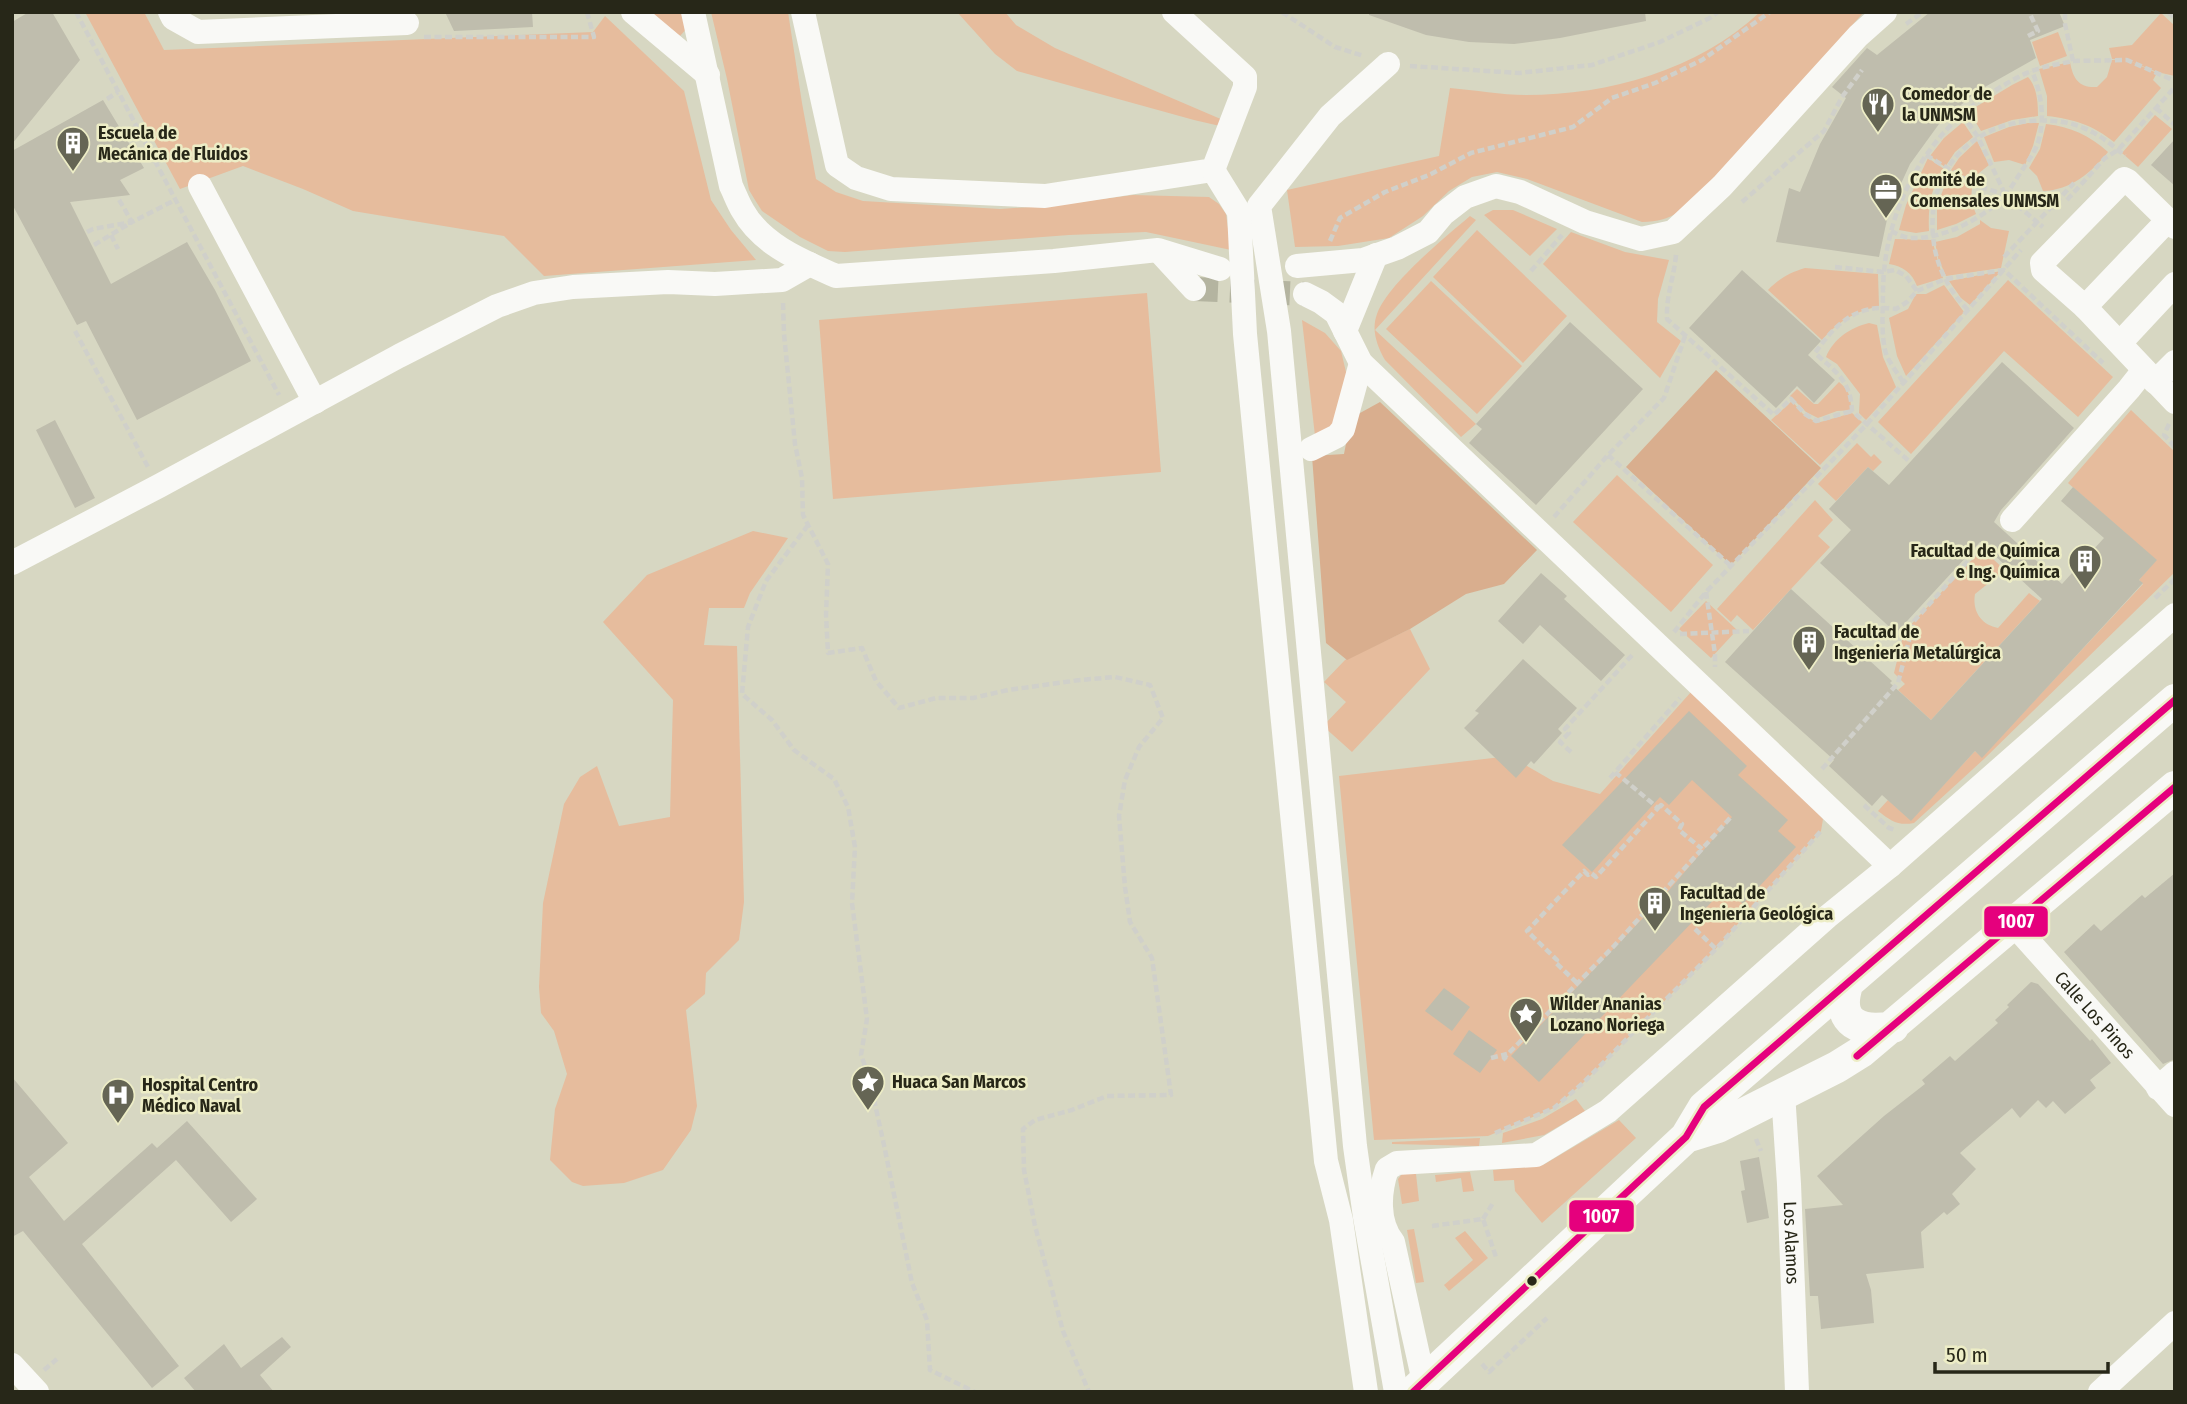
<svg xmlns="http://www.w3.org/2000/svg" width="2187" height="1404" font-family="'Fira Sans Condensed',sans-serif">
<rect width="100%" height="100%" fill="#d7d7c2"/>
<path fill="#e6bc9d" d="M 85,12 L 144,12 L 164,50 L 593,32 L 605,16 L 684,91 L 711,200 L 731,230 L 756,260 L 544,276 L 504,236 L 353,211 L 303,189 L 243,166 L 180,189 Z
M 649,12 L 685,12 L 688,27 L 680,36 Z
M 711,12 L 788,12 L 802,103 L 816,179 L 836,192 L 863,201 L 1000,209 L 1046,206 L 1133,195 L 1209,197 L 1219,204 L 1226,214 L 1231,250 L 1146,232 L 1069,235 L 845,252 L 828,251 L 800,237 L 762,211 L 755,200 L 749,190 L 727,79 Z
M 957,12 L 1005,12 L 1016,25 L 1055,48 L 1223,120 L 1220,126 L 1194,120 L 1017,71 L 995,54 Z
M 1760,12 L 1864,12 L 1704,189 C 1682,210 1674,221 1642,222 L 1527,179 L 1497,172 L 1472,177 L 1449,191 L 1423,216 L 1389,238 L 1338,246 L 1295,247 L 1287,190 L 1439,156 L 1450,88 C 1475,90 1501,95 1526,95 C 1609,95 1698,70 1760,12 Z
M 2161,13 L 2175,26 L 2175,76 L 2157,72 L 2127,60 L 2157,73 L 2153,80 L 2161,88 L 2114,142 C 2093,125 2073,119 2047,116 L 2047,96 L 2039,69 L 2070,62 C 2073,79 2079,88 2097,87 L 2107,77 L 2112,60 L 2121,60 L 2112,59 L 2109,48 L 2132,45 Z
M 2058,32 L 2067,56 L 2040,66 L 2032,42 Z
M 2028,77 C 2037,87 2038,102 2038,116 L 2012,120 L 1981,131 L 1969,111 L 2012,85 Z
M 2155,115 L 2172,129 L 2138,167 L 2122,153 Z
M 1963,122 L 1973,137 L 1955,152 L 1945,167 L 1930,156 L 1944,138 Z
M 2028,123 L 2039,123 L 2033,146 L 2025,165 L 2009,160 L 1994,162 L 1984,137 L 2009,127 Z
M 2046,124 C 2071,127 2089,135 2108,152 C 2091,173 2071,190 2043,191 L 2037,176 L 2029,168 L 2040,149 Z
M 1977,141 L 1989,165 L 1979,173 L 1973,183 L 1951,170 L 1959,158 Z
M 1928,158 L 1944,169 C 1930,188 1928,209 1929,231 L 1916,233 L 1899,230 L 1906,205 Z
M 1949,174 L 1972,187 L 1971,201 L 1976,214 L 1956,224 L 1937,230 L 1937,206 Z
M 1493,210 L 1513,210 L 1557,229 L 1530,256 L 1484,215 Z
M 1470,216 L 1476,220 L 1375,330 L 1476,424 L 1461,437 L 1385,360 C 1377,346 1371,330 1377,314 C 1388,284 1444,238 1470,216 Z
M 1980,220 L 1991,228 L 2009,231 L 2001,268 L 1946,276 L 1938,258 L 1935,242 L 1957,237 L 1980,224 Z
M 1477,230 L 1567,316 L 1523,363 L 1433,277 Z
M 1571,232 L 1625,252 L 1669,260 L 1658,299 L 1657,322 L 1681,341 L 1660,378 L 1543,264 Z
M 1895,239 L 1932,240 L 1943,278 L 1917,286 C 1912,273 1903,266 1889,264 Z
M 1805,268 L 1878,274 L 1879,306 C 1854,312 1839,321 1822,340 L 1768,290 C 1780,278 1789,273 1805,268 Z
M 2001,271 L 1970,305 L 1961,298 L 1949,281 Z
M 2008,280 L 2113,377 L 2078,417 L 2004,351 L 1911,454 L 1878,422 Z
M 1431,281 L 1522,366 L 1477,414 L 1386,329 Z
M 1944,285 L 1964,312 L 1906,376 L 1897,356 L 1889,318 L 1908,309 L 1916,294 L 1926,294 Z
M 1147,293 L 1161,472 L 833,499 L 819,320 Z
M 1302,320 L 1325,333 L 1341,351 L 1346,372 L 1346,397 L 1334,429 L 1315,436 Z
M 1869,323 L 1877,325 L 1883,357 L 1896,387 L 1866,420 L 1859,413 L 1860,394 L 1837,364 L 1826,357 C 1834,338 1850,328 1869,323 Z
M 1839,382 C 1849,390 1851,397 1851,410 L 1837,411 L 1818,418 L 1806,412 L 1790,396 L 1797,389 L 1814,404 L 1818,404 Z
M 1792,401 L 1803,414 L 1817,423 L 1852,413 L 1862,422 L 1820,465 L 1771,420 Z
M 2131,410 L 2175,452 L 2175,572 L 1984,759 L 1914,823 C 1898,826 1891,821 1878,811 L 1888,800 L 1911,820 L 1975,751 L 1982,757 L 2143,584 L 2139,580 L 2156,560 L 2068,483 Z
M 1857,443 L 1871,457 L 1874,454 L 1882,462 L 1873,471 L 1868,467 L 1836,501 L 1818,484 Z
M 1617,475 L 1713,565 L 1671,612 L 1573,522 Z
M 1815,500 L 1833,520 L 1818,536 L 1830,547 L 1753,630 L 1737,615 L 1731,622 L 1717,609 Z
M 753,531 L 788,538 L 750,593 L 744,608 L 709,608 L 704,645 L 737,646 L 744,902 L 739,940 L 706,973 L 705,994 L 686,1010 L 697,1106 L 691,1130 L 663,1170 L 624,1183 L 583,1186 L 572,1182 L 550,1160 L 555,1109 L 567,1074 L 554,1031 L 541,1013 L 539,987 L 543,903 L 564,804 L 580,777 L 597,766 L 619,826 L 670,817 L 673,700 L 603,622 L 647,575 Z
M 1982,549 L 2005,570 L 1975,594 C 1972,611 1981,625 1998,628 L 2029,593 L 2040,601 L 1931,720 L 1898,690 L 1905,684 L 1894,673 L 1904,632 Z
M 1706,601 L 1737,630 L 1711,658 L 1679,629 Z
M 1410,629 L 1430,669 L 1352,752 L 1323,726 L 1346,702 L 1324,682 L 1345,660 Z
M 1691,692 L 1798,791 L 1823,819 L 1821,831 L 1710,955 L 1583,1083 L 1554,1108 L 1488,1136 L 1374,1140 L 1339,776 L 1510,756 L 1553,781 L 1600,794 Z
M 1576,1099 L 1585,1111 L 1544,1135 L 1502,1143 L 1503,1133 L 1542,1119 Z
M 1619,1120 L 1636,1138 L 1542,1223 L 1515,1191 L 1514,1180 L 1494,1181 L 1493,1170 L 1543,1165 Z
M 1480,1138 L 1479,1146 L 1392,1144 L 1392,1142 Z
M 1470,1172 L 1474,1191 L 1463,1192 L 1461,1178 L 1436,1182 L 1435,1175 Z
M 1402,1174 L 1416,1174 L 1419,1201 L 1402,1204 L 1398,1179 Z
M 1414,1229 L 1424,1282 L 1416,1283 L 1407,1230 Z
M 1465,1231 L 1488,1258 L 1449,1291 L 1444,1285 L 1473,1260 L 1455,1238 Z"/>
<path fill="#d9ae8e" d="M 1716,370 L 1821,468 L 1731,565 L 1626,467 Z
M 1380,402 L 1537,550 L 1504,584 L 1466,594 L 1410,629 L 1347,660 L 1326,643 L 1312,456 L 1344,454 L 1351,418 Z"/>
<path fill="#bfbdad" d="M 29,12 L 52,12 L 80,60 L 12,144 L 12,22 Z
M 445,12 L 532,12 L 533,27 L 454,31 Z
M 1369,12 L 1645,12 L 1646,21 L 1560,38 L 1514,44 L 1469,42 L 1426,35 L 1369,15 Z
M 1930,12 L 2059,12 L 2065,26 L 2030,40 L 2036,58 L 1976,92 L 1939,124 L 1910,164 L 1889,210 L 1879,257 L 1776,242 L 1789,188 L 1800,192 L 1820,144 L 1846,98 L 1832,87 L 1867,48 L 1877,55 Z
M 103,100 L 144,168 L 120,180 L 130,195 L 70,202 L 111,284 L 187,242 L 215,290 L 251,361 L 137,420 L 86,321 L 77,325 L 12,204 L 12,151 Z
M 2175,139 L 2175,186 L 2151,165 Z
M 1742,270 L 1821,341 L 1808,355 L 1835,380 L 1814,403 L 1797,386 L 1776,408 L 1689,328 Z
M 1570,322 L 1643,389 L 1536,505 L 1469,443 L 1482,429 L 1476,424 Z
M 2002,362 L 2074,428 L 2001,510 L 1994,522 L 2062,584 L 2104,538 L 2061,501 L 2073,487 L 2157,560 L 2139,580 L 2143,583 L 1982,758 L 1975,751 L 1911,821 L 1882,795 L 1872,806 L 1829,766 L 1834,760 L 1725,662 L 1791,589 L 1892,681 L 1890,683 L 1931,720 L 2042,599 L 1980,542 L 1896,633 L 1820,563 L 1851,530 L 1829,509 L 1868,467 L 1889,485 Z
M 55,420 L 95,498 L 75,508 L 36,430 Z
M 1541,573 L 1567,596 L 1564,599 L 1625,655 L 1601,681 L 1540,625 L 1523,644 L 1498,621 Z
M 1523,659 L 1577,708 L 1558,729 L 1562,733 L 1534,764 L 1531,761 L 1516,778 L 1464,728 L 1479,713 L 1475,711 Z
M 1689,711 L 1747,766 L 1738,775 L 1788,820 L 1778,831 L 1796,847 L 1743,904 L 1725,888 L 1539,1082 L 1511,1056 L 1664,896 L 1732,817 L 1692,780 L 1669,805 L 1660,797 L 1592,872 L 1562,845 Z
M 2175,873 L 2175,1059 L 2163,1064 L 2064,952 L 2094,924 L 2101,931 L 2142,895 L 2145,898 Z
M 2031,982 L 2038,984 L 2090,1041 L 2092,1039 L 2111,1063 L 2090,1080 L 2096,1088 L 2065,1114 L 2053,1101 L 2046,1108 L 2038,1100 L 2020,1118 L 2012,1108 L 1960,1153 L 1976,1169 L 1952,1194 L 1960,1204 L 1947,1215 L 1944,1212 L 1921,1232 L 1924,1268 L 1866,1274 L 1871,1290 L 1874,1323 L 1821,1329 L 1818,1296 L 1810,1296 L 1805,1209 L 1843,1205 L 1817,1176 L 1884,1116 L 1925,1084 L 1922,1080 L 1950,1056 L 1955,1061 L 1998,1023 L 1995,1020 L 2009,1007 L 2007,1005 Z
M 1444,988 L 1470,1007 L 1452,1031 L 1425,1011 Z
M 1469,1030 L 1497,1050 L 1480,1073 L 1453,1054 Z
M 12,1077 L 68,1143 L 29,1177 L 64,1221 L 152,1143 L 157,1148 L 187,1121 L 257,1199 L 231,1222 L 176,1160 L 82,1244 L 179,1366 L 152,1388 L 23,1231 L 12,1237 Z
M 1759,1157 L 1769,1218 L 1747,1223 L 1741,1191 L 1745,1190 L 1740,1161 Z
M 282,1337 L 291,1347 L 260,1375 L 274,1392 L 196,1392 L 184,1378 L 224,1344 L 241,1368 Z"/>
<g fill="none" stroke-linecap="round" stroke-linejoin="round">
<path stroke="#b4b4a0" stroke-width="24" stroke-dasharray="24 12" stroke-linecap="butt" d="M 1194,289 L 1305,294"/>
<path stroke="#d0d0ca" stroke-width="4.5" stroke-dasharray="7 3.5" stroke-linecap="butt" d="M 76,12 L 279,395
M 1282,12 L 1335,47 L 1364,56
M 2168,12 L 2175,19
M 1906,24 L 1923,12
M 2028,36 L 2038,31 L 2029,12
M 424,37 L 594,37 L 587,12
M 2073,61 L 2127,60 L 2175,81
M 1410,66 L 1519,73 L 1592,65 L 1660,42 L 1710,18 L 1718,12
M 107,99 L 118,92
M 2156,108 L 2175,125
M 1962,114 L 1978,137 L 2005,194
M 1926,155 L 1973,184 L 2005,195 L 2037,222 L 2074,183
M 2067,200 L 2105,158 L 2118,150 L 2175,87
M 1742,202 L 1824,131 L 1842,97 L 1862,70
M 1891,231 C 1897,234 1905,238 1911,238 C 1942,240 1987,217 2006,194 C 2012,187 2016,179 2021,172 C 2028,161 2036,151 2039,139 C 2045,116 2041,93 2032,71
M 87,232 L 93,229 L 132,222 L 177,199
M 111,235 L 118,249
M 1330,241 L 1340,218 L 1385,192 L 1429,175 L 1471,153 L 1573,127 L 1612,98 L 1655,83 L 1702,60 L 1770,12
M 94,245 L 132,222 L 118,198
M 1676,255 C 1674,278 1666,295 1667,319 L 1774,415 L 1791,399 L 1805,414 L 1816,421 L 1852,411
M 2004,257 L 2037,222 L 2043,227
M 1835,267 L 1883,272 L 1895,270 L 1906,276 L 1917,291 L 1907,302 L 1896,309 C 1857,303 1836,323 1815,353 C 1836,372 1851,381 1852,411 L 1910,462
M 1531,271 L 1562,235
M 1917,291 L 1945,279 L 2004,270 L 2103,363
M 783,303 L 784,334 L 795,444 L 802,478 L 803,515 L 828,564 L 826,615 L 828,653 L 862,648 L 876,681 L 899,708 L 936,698 L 973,698 L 1008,690 L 1080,680 L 1115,677 L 1150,685 L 1163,718 L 1139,747 L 1125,780 L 1119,816 L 1125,887 L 1130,922 L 1152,958 L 1171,1095 L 1107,1096 L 1072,1110 L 1035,1120 L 1023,1129 L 1024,1170 L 1035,1226 L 1063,1331 L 1089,1392
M 1968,310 C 1951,293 1940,273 1935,250 C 1922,183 1960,128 2028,121 C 2046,120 2064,120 2081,127 C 2098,133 2111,144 2125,156
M 75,331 L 148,467
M 1903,382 C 1897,372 1887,360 1885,350 C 1881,331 1883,310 1883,291 C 1884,210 1925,133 1994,91 C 2006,84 2018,76 2032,71 C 2045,66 2060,64 2073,61 L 2065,24 L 2065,12
M 2169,424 L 2164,435 L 2175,447
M 1608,455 L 1731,566
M 1554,517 L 1608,455 L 1664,398 L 1685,336
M 808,525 L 766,581 L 748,627 L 742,694 L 772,720 L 794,750 L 834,779 L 848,807 L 855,847 L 852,903 L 867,1019 L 861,1055 L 869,1077 L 884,1145 L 912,1283 L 927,1320 L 930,1370 L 975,1392
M 1706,592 L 1715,654 L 1715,667
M 2155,598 L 2175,579
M 1674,632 L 1706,592 L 1867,424 L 2021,250
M 1680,634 L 1749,631
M 1571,752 L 1560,742 L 1569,733 L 1565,729 L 1634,653
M 1822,769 L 1898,683 L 1914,621 L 1980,548
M 1610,778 L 1680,698
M 1864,805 L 1889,828 L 1895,830
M 1658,808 L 1661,805 L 1682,824 L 1679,830 L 1702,849
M 1695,929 L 1716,949
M 1577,983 L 1555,962 L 1557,960 L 1527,931 L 1584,871 L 1588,875 L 1591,873 L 1596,877 L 1658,808 L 1615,772
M 1491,1058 L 1507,1054
M 1506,1060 L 1504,1058 L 1614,946 L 1731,817
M 1495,1133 L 1554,1108 L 1583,1083 L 1716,949 L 1821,831
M 1756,1139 L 1761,1151
M 1483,1219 L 1493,1203
M 1432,1226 L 1483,1219 L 1496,1257
M 1482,1364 L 1489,1372 L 1547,1318
M 44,1370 L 57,1359"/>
<g stroke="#f9f9f6" stroke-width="24">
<path d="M 170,12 L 173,18 L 198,32 L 407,23"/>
<path d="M 633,12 L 708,75"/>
<path d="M 693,12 L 731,186 C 735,194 738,203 743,211 C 762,245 802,261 836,276 L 1054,261 L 1158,250 L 1220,269"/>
<path d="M 803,12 L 837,165 L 856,178 L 891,189 L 1045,196 L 1213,170 L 1245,87 L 1245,77 L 1174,12"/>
<path d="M 1388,64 L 1330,116 L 1259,206 L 1279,331 L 1355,1146 L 1365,1217 L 1396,1392"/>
<path d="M 1213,170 L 1239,212 L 1245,334 L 1326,1161 L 1341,1220 L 1366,1392"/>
<path d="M 200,186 L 315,402"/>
<path d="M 2175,227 L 2128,181 L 2124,179 L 2042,263 L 2043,270 L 2085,307 L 2175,402"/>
<path d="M 1159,251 L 1194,289"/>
<path d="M 1297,266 L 1363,260 L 1397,248 L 1428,232 L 1443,214 L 1465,197 L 1496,186 L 1520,192 L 1585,222 L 1641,239 L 1673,232 L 1722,186 L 1858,36 L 1885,12"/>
<path d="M 1305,294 L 1321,302 L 1336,313 L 1361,363 L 1890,866"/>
<path d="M 2085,307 L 2167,221"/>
<path d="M 1345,331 L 1376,255"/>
<path d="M 2120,343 L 2175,284"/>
<path d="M 2155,382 L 2175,362"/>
<path d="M 1311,449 L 1337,436 L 1343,429 L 1361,363"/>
<path d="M 2012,520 L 2129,389 L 2144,370"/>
<path d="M 12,563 L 159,486 L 399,356 L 497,306 L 534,293 L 573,287 L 668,282 L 715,284 L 782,280 L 810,264"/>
<path id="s1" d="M 2014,925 L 2175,1105"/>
<path d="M 2158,1088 L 2175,1073"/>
<path id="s2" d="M 1783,1093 L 1789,1184 L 1797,1392"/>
<path d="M 12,1365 L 37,1392"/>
<path d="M 1424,1382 L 1393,1242 C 1377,1222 1379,1192 1387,1169 L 1397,1163 L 1536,1155 L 1608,1111 L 1827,917 L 1890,866 L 2175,615"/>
<path d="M 2100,1392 L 2175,1323"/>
</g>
<path stroke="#f9f9f6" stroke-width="32" d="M 1847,985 C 1835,1024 1861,1033 1893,1027
M 1686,1137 L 1718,1127 L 1837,1067 L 1861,1052 L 2175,787
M 1413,1392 L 1686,1137 L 1704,1107 L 2175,700"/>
<defs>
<path id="bus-1" d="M 1857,1056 L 2175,787
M 1413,1392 L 1686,1137 L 1704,1107 L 2175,700"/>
</defs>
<use href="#bus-1" stroke="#ededc6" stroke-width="12"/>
<use href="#bus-1" stroke="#e5007d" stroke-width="7"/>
</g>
<defs>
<symbol id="restaurant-pin" viewBox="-11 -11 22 30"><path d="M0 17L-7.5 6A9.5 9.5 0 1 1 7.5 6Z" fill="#656554" stroke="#ededc6"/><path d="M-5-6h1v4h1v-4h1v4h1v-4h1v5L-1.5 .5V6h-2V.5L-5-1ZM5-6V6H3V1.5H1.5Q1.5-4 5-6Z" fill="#fff"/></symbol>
<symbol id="building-pin" viewBox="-11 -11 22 30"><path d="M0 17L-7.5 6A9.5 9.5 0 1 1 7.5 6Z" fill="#656554" stroke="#ededc6"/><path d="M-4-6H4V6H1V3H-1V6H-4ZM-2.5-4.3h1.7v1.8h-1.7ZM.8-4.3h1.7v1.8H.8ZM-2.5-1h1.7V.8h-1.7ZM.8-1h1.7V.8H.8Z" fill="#fff"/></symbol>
<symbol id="office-pin" viewBox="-11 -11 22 30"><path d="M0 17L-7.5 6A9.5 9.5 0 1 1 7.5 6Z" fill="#656554" stroke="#ededc6"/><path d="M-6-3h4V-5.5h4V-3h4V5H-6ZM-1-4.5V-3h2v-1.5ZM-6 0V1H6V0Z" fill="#fff"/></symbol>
<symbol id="sight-pin" viewBox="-11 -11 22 30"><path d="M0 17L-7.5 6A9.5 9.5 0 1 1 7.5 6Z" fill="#656554" stroke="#ededc6"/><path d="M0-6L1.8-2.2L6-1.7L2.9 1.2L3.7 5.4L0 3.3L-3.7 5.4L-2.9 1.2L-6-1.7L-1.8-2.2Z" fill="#fff"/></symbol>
<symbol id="hospital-pin" viewBox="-11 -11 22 30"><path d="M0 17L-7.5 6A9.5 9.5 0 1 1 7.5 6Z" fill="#656554" stroke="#ededc6"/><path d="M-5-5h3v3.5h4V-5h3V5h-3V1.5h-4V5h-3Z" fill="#fff"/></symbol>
</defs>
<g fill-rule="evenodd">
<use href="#restaurant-pin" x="1859" y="85" width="38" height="52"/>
<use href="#building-pin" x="54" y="124" width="38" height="52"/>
<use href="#office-pin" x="1867" y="171" width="38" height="52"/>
<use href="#building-pin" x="2066" y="542" width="38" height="52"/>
<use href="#building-pin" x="1790" y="623" width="38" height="52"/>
<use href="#building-pin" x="1636" y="884" width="38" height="52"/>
<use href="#sight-pin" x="1507" y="995" width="38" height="52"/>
<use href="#sight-pin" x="849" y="1063" width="38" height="52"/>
<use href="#hospital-pin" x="99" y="1076" width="38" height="52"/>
</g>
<circle fill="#272718" stroke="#ededc6" stroke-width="2.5" cx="1532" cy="1281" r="6"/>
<g text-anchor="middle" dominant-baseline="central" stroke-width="5" stroke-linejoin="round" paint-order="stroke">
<g font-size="18" font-weight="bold" fill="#272718" stroke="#ededc6" text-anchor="start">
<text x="1902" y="94">Comedor de<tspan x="1902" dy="21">la UNMSM</tspan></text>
<text x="98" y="133">Escuela de<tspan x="98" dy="21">Mecánica de Fluidos</tspan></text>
<text x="1910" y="180">Comité de<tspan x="1910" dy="21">Comensales UNMSM</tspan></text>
<text x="2060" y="551" text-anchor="end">Facultad de Química<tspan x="2060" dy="21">e Ing. Química</tspan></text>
<text x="1834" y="632">Facultad de<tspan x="1834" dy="21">Ingeniería Metalúrgica</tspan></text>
<text x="1680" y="893">Facultad de<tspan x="1680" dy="21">Ingeniería Geológica</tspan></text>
<text x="1550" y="1004">Wilder Ananias<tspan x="1550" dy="21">Lozano Noriega</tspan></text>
<text x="892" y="1082">Huaca San Marcos</text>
<text x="142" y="1085">Hospital Centro<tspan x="142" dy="21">Médico Naval</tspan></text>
</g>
<g font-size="18" fill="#272718" stroke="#ededc6">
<text stroke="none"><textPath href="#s1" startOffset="121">Calle Los Pinos</textPath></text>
<text stroke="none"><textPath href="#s2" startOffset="150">Los Alamos</textPath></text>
</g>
</g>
<g stroke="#ededc6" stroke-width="2.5">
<rect x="1983" y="905" width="66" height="33" rx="7" fill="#e5007d"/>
<rect x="1568" y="1199" width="67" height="34" rx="7" fill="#e5007d"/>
</g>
<g font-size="19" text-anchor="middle" font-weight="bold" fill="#fff">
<text x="2016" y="928">1007</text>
<text x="1601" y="1223">1007</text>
</g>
<rect width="2187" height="1404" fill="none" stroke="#272718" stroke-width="28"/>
<path d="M1935 1362v10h173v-10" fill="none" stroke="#272718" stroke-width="3.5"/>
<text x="1946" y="1362" font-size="21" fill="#272718" stroke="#ededc6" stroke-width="5" paint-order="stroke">50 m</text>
</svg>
